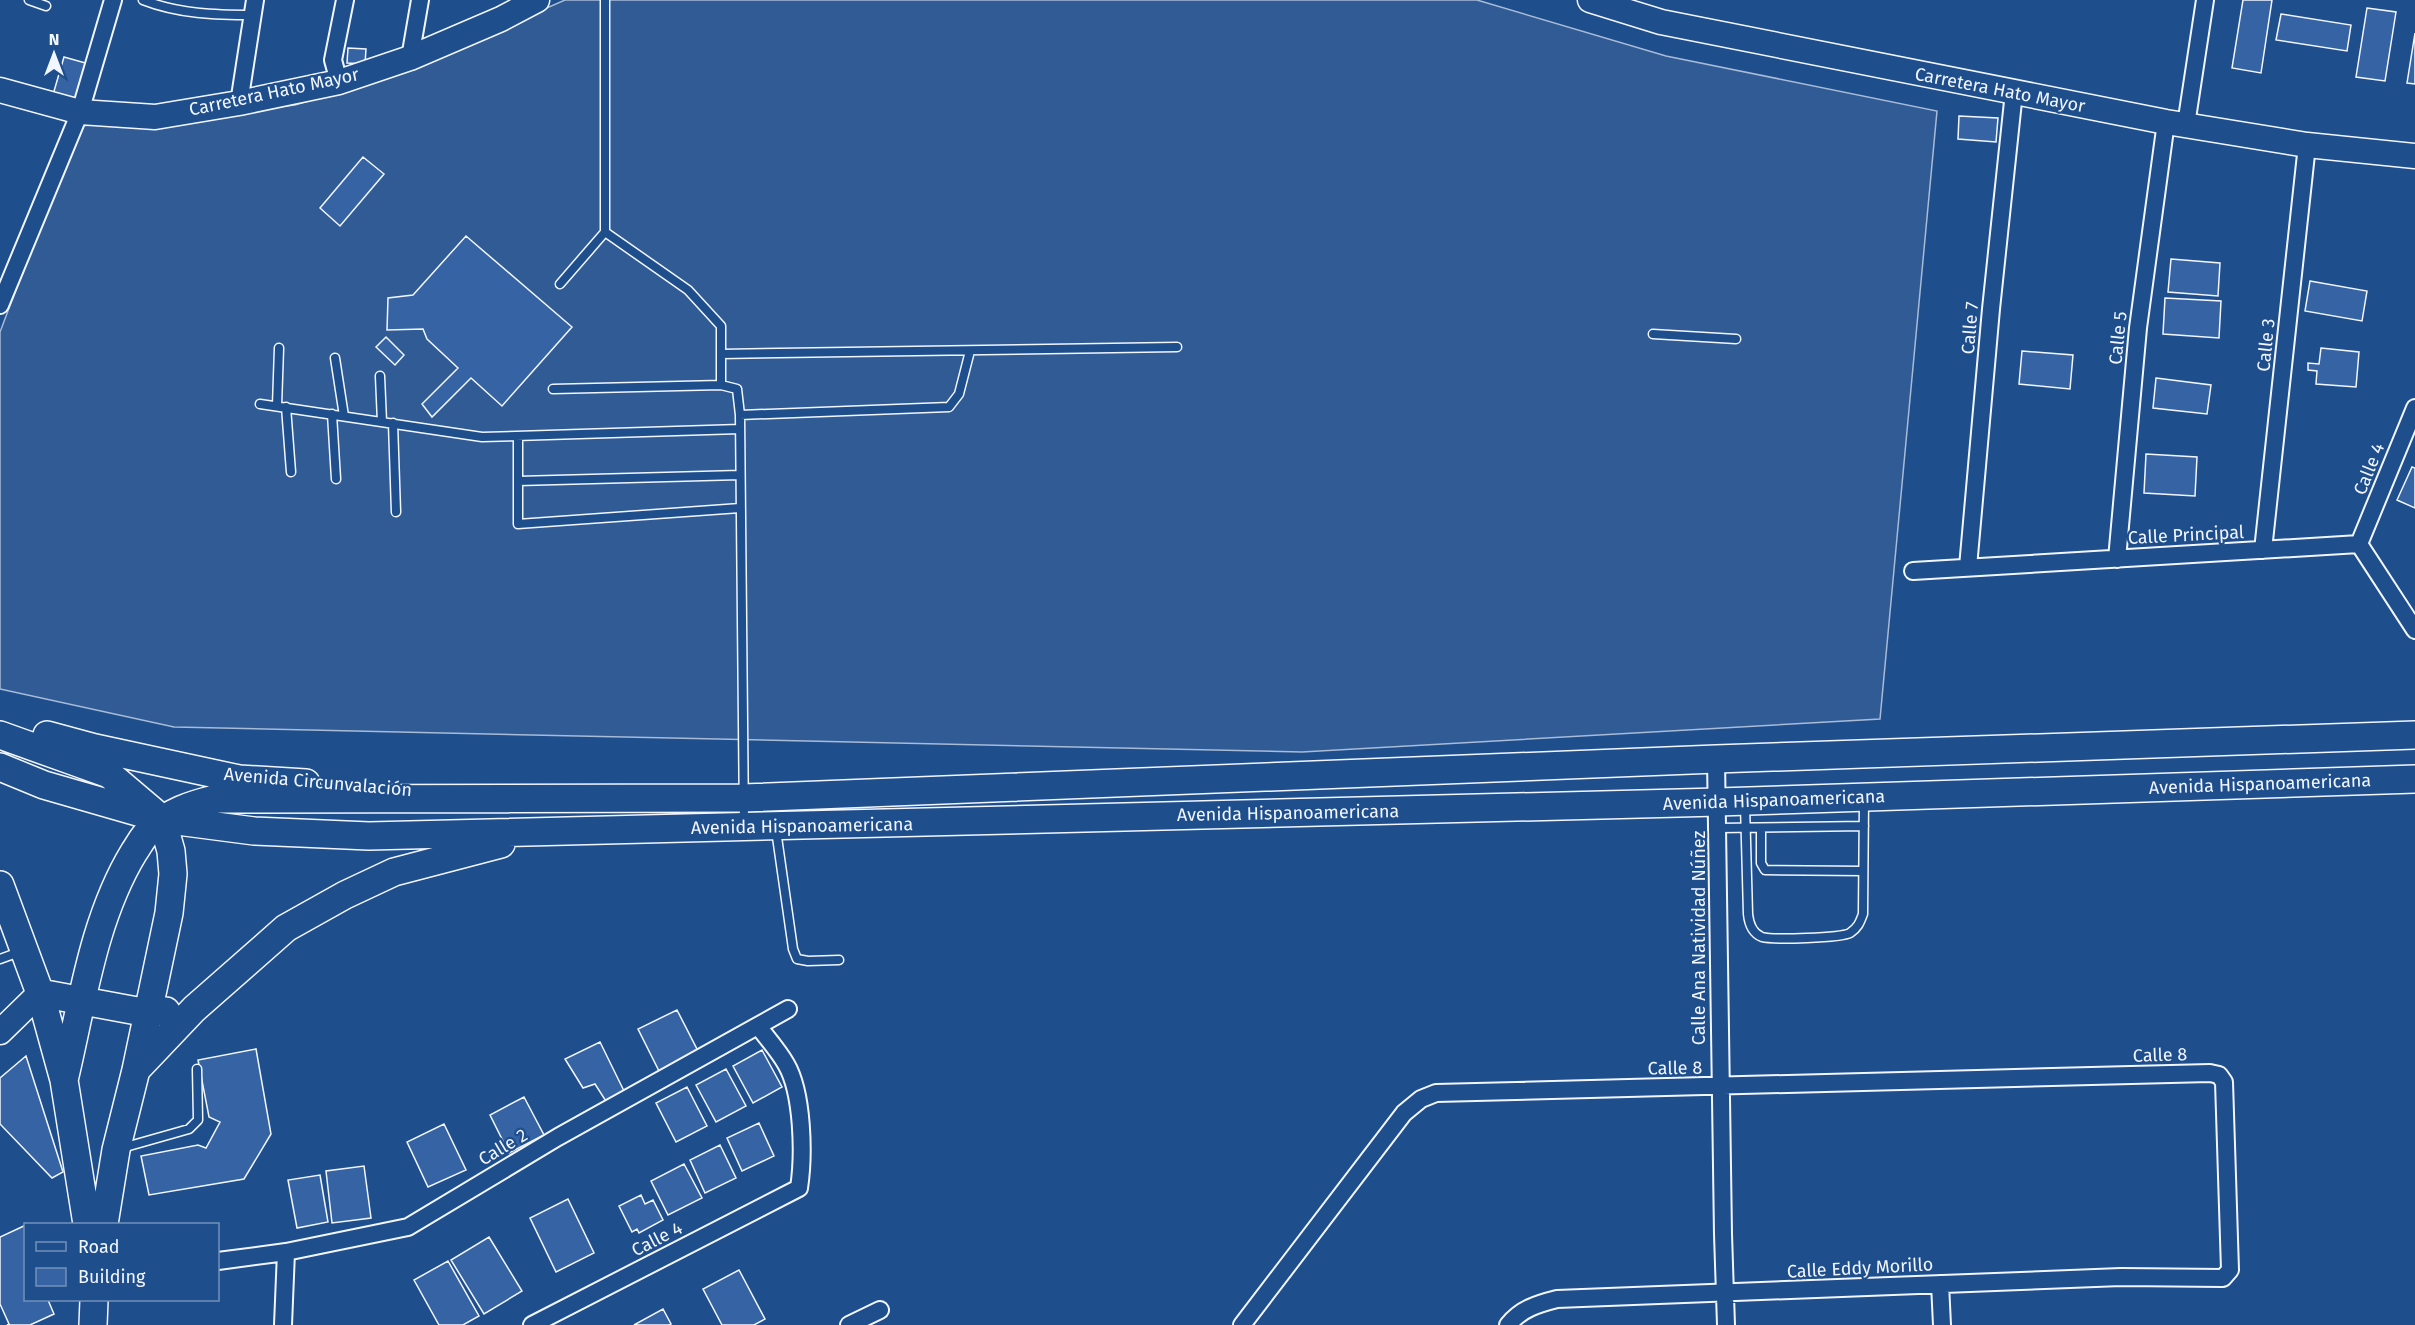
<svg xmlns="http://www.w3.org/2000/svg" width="2415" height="1325" font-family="'Fira Sans',sans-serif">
<rect width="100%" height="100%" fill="#1f4e8c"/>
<path fill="#305b95" stroke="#a8bbd7" stroke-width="1.5" d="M 565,0 L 1477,0 L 1666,56 L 1937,111 L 1880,719 L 1302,752 L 174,727 L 0,689 L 0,332 L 78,126 L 156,121 L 295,105 L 393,75 Z"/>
<path fill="#3563a3" stroke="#f2f6ff" stroke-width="1.5" d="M 2243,0 L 2272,0 L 2261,73 L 2232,68 Z
M 2367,8 L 2396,12 L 2385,81 L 2356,77 Z
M 2281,14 L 2351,25 L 2347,51 L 2276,40 Z
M 2415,33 L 2415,84 L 2407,83 Z
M 348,48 L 366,49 L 365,64 L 347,63 Z
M 64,57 L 89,64 L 76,105 L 52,98 Z
M 1959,116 L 1998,118 L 1996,142 L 1958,139 Z
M 363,157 L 384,174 L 340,226 L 320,208 Z
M 466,236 L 572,327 L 502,406 L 471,378 L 432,417 L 422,404 L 458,368 L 427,339 L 423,329 L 387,330 L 388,298 L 413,295 Z
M 2171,259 L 2220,263 L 2218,296 L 2168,292 Z
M 2310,281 L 2367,291 L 2362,321 L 2305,311 Z
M 2165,298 L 2221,301 L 2219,338 L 2163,334 Z
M 386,337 L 404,355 L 395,365 L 376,347 Z
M 2321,348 L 2359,352 L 2356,387 L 2316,384 L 2317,371 L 2308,370 L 2308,363 L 2319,364 Z
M 2022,351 L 2073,355 L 2070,389 L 2019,384 Z
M 2156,378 L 2211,385 L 2207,414 L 2153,408 Z
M 2146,454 L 2197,457 L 2195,496 L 2144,493 Z
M 2412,467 L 2415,468 L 2415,508 L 2397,500 Z
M 677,1010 L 699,1053 L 660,1073 L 638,1029 Z
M 600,1042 L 625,1093 L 609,1106 L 595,1084 L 583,1088 L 565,1059 Z
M 256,1049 L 271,1134 L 244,1179 L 149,1195 L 141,1156 L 198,1145 L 206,1148 L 220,1122 L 209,1117 L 198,1060 Z
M 762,1050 L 782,1087 L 753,1103 L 733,1066 Z
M 26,1056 L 63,1172 L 52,1178 L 0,1124 L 0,1078 Z
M 726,1069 L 746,1106 L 716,1122 L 696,1085 Z
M 687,1087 L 707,1126 L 676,1142 L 656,1103 Z
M 524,1097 L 544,1135 L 509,1153 L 490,1115 Z
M 759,1123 L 774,1156 L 742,1171 L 727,1138 Z
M 444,1124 L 466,1170 L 428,1187 L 407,1142 Z
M 720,1145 L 736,1178 L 705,1193 L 690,1160 Z
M 684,1164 L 702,1198 L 668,1215 L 651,1181 Z
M 364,1166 L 371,1218 L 332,1223 L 326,1171 Z
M 320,1175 L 328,1222 L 297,1228 L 288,1180 Z
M 641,1195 L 645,1204 L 653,1200 L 663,1220 L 639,1233 L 637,1229 L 632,1232 L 619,1206 Z
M 568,1199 L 594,1253 L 556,1272 L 530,1218 Z
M 26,1225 L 26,1300 L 48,1300 L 54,1314 L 30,1325 L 7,1325 L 9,1324 L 0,1304 L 0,1237 Z
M 489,1237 L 522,1291 L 484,1314 L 451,1260 Z
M 448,1261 L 479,1316 L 463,1325 L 439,1325 L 414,1280 Z
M 739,1270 L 765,1319 L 754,1325 L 722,1325 L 703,1289 Z
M 663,1309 L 671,1324 L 669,1325 L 634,1325 Z"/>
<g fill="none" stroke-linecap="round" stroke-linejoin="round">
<defs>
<path id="lane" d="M 29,0 L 46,6
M 143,0 C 179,14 215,15 254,15
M 605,232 L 688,290 L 721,326 L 721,385
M 560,284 L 605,232 L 605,0
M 1653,334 L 1736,339
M 721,354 L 1177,347
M 335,358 L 344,416
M 380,376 L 382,422
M 553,389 L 721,385 L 737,389 L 740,415 L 744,824
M 260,404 L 482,437 L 740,429
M 277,406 L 279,348
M 286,407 L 291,472
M 332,414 L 336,479
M 740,415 L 949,407 L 959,394 L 970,351
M 393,423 L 396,512
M 518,437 L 518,524 L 740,508
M 518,481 L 740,475
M 1745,805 L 1748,914 C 1749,924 1752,933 1762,937 C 1773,940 1841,938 1850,933 C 1858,928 1860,922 1863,914 L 1864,799
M 1718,828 L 1864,826
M 1761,828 L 1761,863 L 1765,870 L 1863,871
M 776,830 L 793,949 L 797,959 L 808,961 L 839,960
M 0,959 L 22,951
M 122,1148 L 189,1129 L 198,1120 L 197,1069"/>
<path id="street" d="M 410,58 L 420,0
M 339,82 L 333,60 L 345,0
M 239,103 L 255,0
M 2186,125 L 2205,0
M 0,305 L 80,112 L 113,0
M 2359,544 L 2415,408
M 2359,544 L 2415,630
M 2263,550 L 2307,145
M 2117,559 L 2138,328 L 2166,122
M 1968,567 L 1991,309 L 2014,92
M 1913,571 L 2359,544
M 1716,759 L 1723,1234 L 1726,1325
M 218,1261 L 286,1252 L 408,1227 L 558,1137 L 788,1009
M 1940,1284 L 1942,1325
M 283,1325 L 286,1252
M 532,1325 L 799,1188 C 804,1155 803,1093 786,1064 C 778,1050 767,1038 758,1026
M 849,1325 L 880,1310
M 1242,1325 L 1404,1113 L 1421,1099 L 1436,1093 L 2210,1073 L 2219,1075 L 2224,1082 L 2230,1270 L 2223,1278 L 2121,1277 L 1557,1299 C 1537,1304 1521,1309 1508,1325"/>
<path id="secondary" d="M 1590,0 L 1661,22 L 2166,122 L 2307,145 L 2415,156
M 0,90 L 80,112 L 155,117 L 239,103 L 339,82 L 410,58 L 501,19 L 537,0
M 0,1032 L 40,993"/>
<path id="primary" d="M 0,735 L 109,774 L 162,819 L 171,851 L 173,874 L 169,913 L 136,1070 L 116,1150 L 104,1224
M 47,735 L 95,748 L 239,779 L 306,783
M 0,767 L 44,785 L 162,819 L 254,831 L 369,836 L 1718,802 L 2415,779
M 0,885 L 40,993 L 64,1080 L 87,1224
M 40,993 L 148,1013 L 166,1011
M 137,1069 L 194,1009 L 286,928 L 345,895 L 394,872 L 501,844
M 64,1080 C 82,1005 93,919 134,852 C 139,845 143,836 150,830 C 169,812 190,805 215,799 L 743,798 L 1716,759 L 2415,735
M 93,1325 L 94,1300"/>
</defs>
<use href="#lane" stroke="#f2f6ff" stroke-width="11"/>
<use href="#street" stroke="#f2f6ff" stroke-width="20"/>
<use href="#secondary" stroke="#f2f6ff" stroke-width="27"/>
<use href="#primary" stroke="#f2f6ff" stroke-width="30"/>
<use href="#lane" stroke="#1f4e8c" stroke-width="8"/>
<use href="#street" stroke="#1f4e8c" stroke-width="16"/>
<use href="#secondary" stroke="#1f4e8c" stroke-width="24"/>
<use href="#primary" stroke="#1f4e8c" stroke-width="27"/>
</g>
<g text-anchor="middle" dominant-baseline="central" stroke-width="4.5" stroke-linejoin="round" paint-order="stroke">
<g font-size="18" fill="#f2f6ff" stroke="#1f4e8c">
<text transform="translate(2000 90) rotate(11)">Carretera Hato Mayor</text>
<text transform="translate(274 92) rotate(-12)">Carretera Hato Mayor</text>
<text transform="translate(1970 328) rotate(-85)">Calle 7</text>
<text transform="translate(2118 338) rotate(-84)">Calle 5</text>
<text transform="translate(2266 345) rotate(-84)">Calle 3</text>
<text transform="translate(2369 469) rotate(-68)">Calle 4</text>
<text transform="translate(2186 535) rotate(-3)">Calle Principal</text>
<text transform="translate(318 782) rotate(5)">Avenida Circunvalación</text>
<text transform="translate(2260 784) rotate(-2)">Avenida Hispanoamericana</text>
<text transform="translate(1774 800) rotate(-2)">Avenida Hispanoamericana</text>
<text transform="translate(1288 813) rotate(-1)">Avenida Hispanoamericana</text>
<text transform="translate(802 826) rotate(-1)">Avenida Hispanoamericana</text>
<text transform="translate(1699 938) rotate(-90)">Calle Ana Natividad Núñez</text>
<text transform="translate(2160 1055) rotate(-2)">Calle 8</text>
<text transform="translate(1675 1068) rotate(-1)">Calle 8</text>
<text transform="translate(503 1147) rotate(-31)">Calle 2</text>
<text transform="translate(657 1239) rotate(-27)">Calle 4</text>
<text transform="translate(1860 1268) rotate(-3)">Calle Eddy Morillo</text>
</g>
</g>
<rect x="24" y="1223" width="195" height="78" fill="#1f4e8c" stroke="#7391ba" stroke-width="1.5"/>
<rect x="36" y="1242" width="30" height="9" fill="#1f4e8c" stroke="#7391ba" stroke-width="1.5"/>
<text x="78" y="1253" font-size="18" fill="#f2f6ff">Road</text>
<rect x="36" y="1268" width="30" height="18" fill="#3563a3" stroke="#7391ba" stroke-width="1.5"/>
<text x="78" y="1283" font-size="18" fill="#f2f6ff">Building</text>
<g transform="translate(54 54)" stroke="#1f4e8c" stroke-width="4.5" paint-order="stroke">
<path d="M0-4.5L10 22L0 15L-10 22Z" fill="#f2f6ff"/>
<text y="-9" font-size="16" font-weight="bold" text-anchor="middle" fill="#f2f6ff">N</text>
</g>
</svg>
